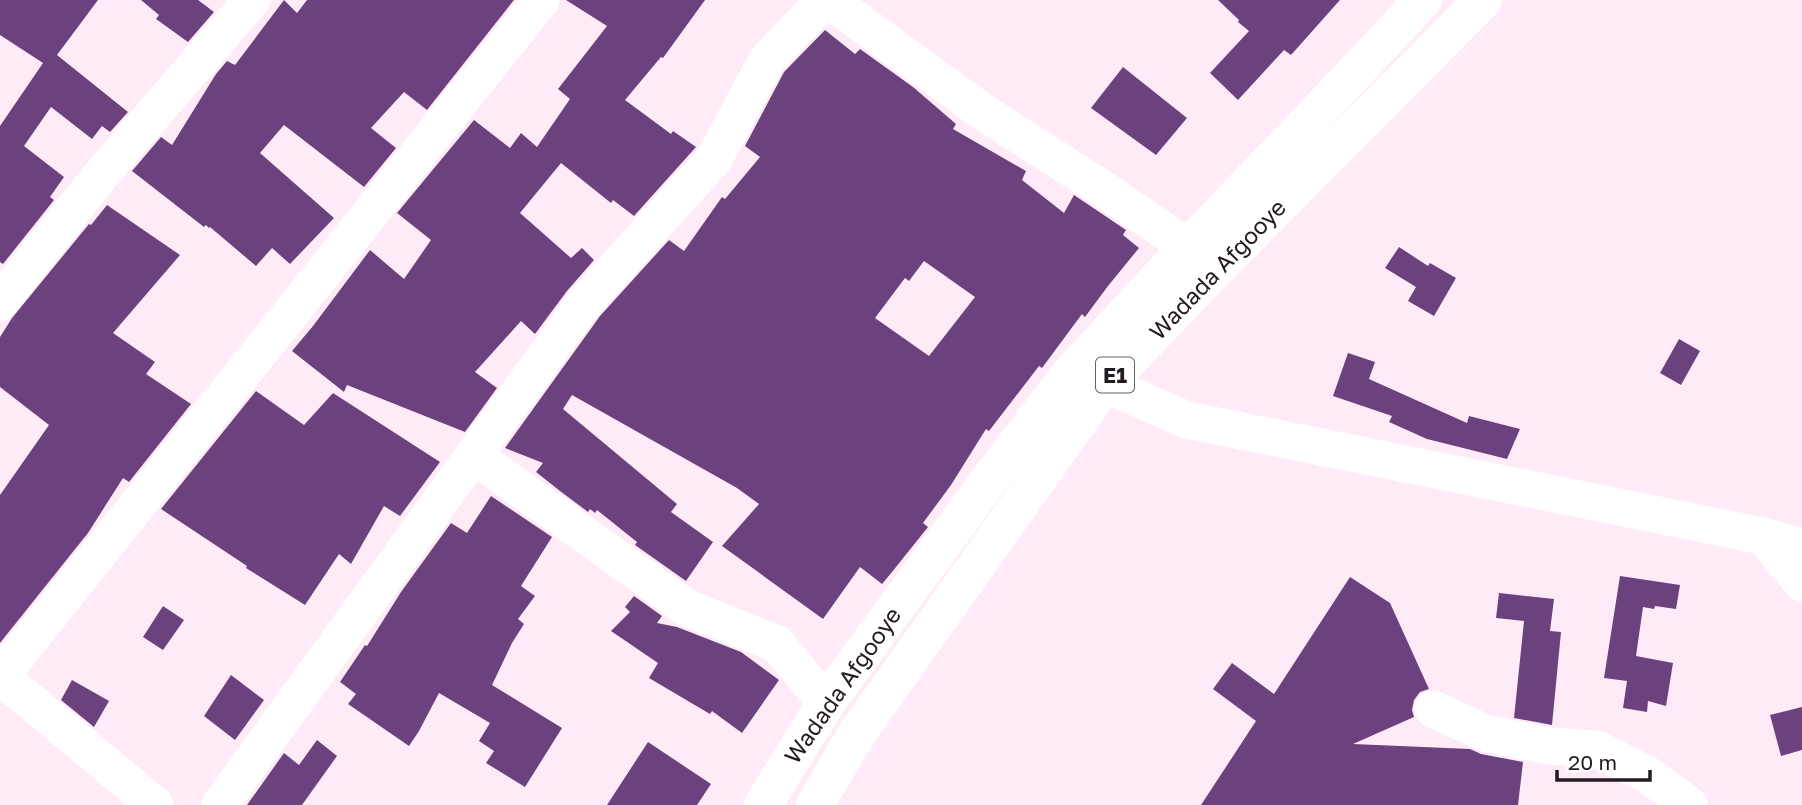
<svg xmlns="http://www.w3.org/2000/svg" width="1802" height="805" font-family="'Golos Text',sans-serif">
<rect width="100%" height="100%" fill="#ffebf8"/>
<path fill="#6c427e" fill-rule="evenodd" d="M 0,0 L 98,0 L 57,55 L 128,112 L 110,132 L 102,126 L 92,139 L 51,107 L 24,146 L 64,177 L 50,197 L 54,200 L 3,264 L 0,262 L 0,126 L 43,63 L 0,35 Z
M 141,0 L 198,0 L 214,12 L 188,42 L 156,19 L 159,15 Z
M 284,0 L 297,13 L 307,0 L 514,0 L 427,110 L 404,92 L 371,128 L 396,148 L 364,187 L 284,125 L 260,153 L 334,218 L 290,264 L 272,248 L 256,266 L 210,227 L 209,228 L 206,225 L 204,227 L 132,171 L 161,137 L 172,145 L 216,74 L 227,61 L 235,65 Z
M 566,0 L 705,0 L 663,58 L 661,57 L 625,100 L 671,134 L 673,131 L 696,147 L 634,216 L 613,200 L 611,203 L 561,163 L 520,213 L 571,258 L 582,248 L 594,260 L 567,291 L 535,334 L 521,321 L 475,372 L 497,388 L 465,432 L 347,385 L 344,392 L 292,351 L 313,326 L 370,250 L 404,279 L 431,240 L 397,213 L 474,120 L 510,148 L 521,133 L 537,147 L 570,99 L 558,89 L 607,26 Z
M 1218,0 L 1340,0 L 1291,55 L 1284,50 L 1238,100 L 1210,73 L 1249,31 L 1238,22 L 1239,20 Z
M 825,30 L 855,54 L 860,49 L 913,87 L 956,124 L 953,129 L 1026,171 L 1022,180 L 1064,213 L 1074,195 L 1126,230 L 1123,235 L 1139,248 L 1108,286 L 1085,317 L 1082,314 L 1042,368 L 1039,366 L 989,431 L 986,429 L 951,485 L 923,523 L 928,527 L 892,572 L 882,584 L 860,567 L 823,619 L 722,546 L 759,504 L 737,488 L 572,395 L 563,409 L 677,504 L 671,512 L 713,542 L 686,581 L 635,545 L 637,542 L 597,510 L 595,513 L 590,509 L 588,512 L 560,491 L 536,472 L 543,463 L 505,448 L 600,316 L 669,240 L 684,251 L 722,197 L 725,199 L 760,157 L 745,146 L 784,72 ZM 924,261 L 975,297 L 929,356 L 875,318 L 905,278 L 909,281 Z
M 1123,67 L 1187,118 L 1156,155 L 1091,108 Z
M 107,205 L 180,255 L 113,333 L 155,362 L 146,374 L 191,404 L 129,482 L 123,478 L 88,533 L 0,643 L 0,495 L 49,425 L 0,387 L 0,337 L 12,318 L 89,224 L 91,225 Z
M 1399,247 L 1428,266 L 1430,263 L 1456,278 L 1434,316 L 1408,301 L 1416,287 L 1385,268 Z
M 1679,339 L 1700,351 L 1681,385 L 1660,373 Z
M 1348,353 L 1375,362 L 1369,379 L 1467,423 L 1469,416 L 1520,429 L 1507,459 L 1427,439 L 1389,422 L 1392,416 L 1333,396 Z
M 256,391 L 304,425 L 333,393 L 440,462 L 400,516 L 384,506 L 351,564 L 339,554 L 305,605 L 246,568 L 247,566 L 161,509 Z
M 491,496 L 552,537 L 521,586 L 535,596 L 518,619 L 524,624 L 512,643 L 492,685 L 562,728 L 525,787 L 486,763 L 494,751 L 479,741 L 490,723 L 439,693 L 419,731 L 409,746 L 348,704 L 356,694 L 340,682 L 365,645 L 367,646 L 401,592 L 451,523 L 467,533 Z
M 1620,576 L 1680,585 L 1676,609 L 1655,606 L 1654,609 L 1643,607 L 1636,656 L 1673,663 L 1666,706 L 1648,701 L 1647,712 L 1623,708 L 1627,681 L 1604,678 Z
M 1350,577 L 1390,603 L 1429,689 L 1420,692 L 1414,700 L 1412,710 L 1414,717 L 1353,744 L 1470,749 L 1481,754 L 1523,762 L 1518,805 L 1201,805 L 1256,721 L 1213,689 L 1232,663 L 1274,694 Z
M 1499,593 L 1554,599 L 1550,631 L 1561,632 L 1552,725 L 1514,718 L 1524,621 L 1496,618 Z
M 634,596 L 662,616 L 657,623 L 677,627 L 741,652 L 779,680 L 742,733 L 712,711 L 710,714 L 649,678 L 658,663 L 611,631 L 630,612 L 625,607 Z
M 163,606 L 184,620 L 163,650 L 143,637 Z
M 231,675 L 264,700 L 235,740 L 204,716 Z
M 72,680 L 109,701 L 94,727 L 61,700 Z
M 1802,707 L 1802,750 L 1781,756 L 1770,715 Z
M 317,740 L 337,756 L 302,805 L 247,805 L 284,753 L 299,765 Z
M 648,742 L 711,784 L 697,805 L 607,805 Z"/>
<g fill="none" stroke-linecap="round" stroke-linejoin="round">
<path stroke="#fff" stroke-width="37" d="M 829,0 L 983,112 L 1103,189 L 1188,247
M 0,302 L 100,176 L 252,0
M 1105,384 L 1187,420 L 1763,536 L 1802,547
M 473,455 L 687,608 L 777,644 L 826,703
M 1763,536 L 1802,583
M 0,676 L 155,805
M 0,677 L 541,0
M 1433,709 L 1485,733 L 1549,746 L 1597,749 L 1648,775 L 1689,805
M 220,805 L 584,303 L 714,159 L 767,60 L 824,0"/>
<path stroke="#fff" stroke-width="38" d="M 763,805 L 826,703 L 990,479 L 1070,374 L 1188,247 L 1316,114 L 1423,0
M 815,805 L 856,735 L 1105,384 L 1222,263 L 1483,0"/>
</g>
<g text-anchor="middle" dominant-baseline="central" stroke-width="7" stroke-linejoin="round" paint-order="stroke">
<rect fill="#fff" stroke="#665f64" stroke-width="2" x="1096" y="357.5" width="38" height="35" rx="5"/>
<g font-size="21" font-weight="bold" fill="#251a22">
<text x="1115" y="375">E1</text>
</g>
<g font-size="23" fill="#251a22" stroke="#fff">
<text transform="translate(1217 269) rotate(-46)">Wadada Afgooye</text>
<text transform="translate(842 685) rotate(-55)">Wadada Afgooye</text>
</g>
</g>
<path d="M1557 770v10h93v-10" fill="none" stroke="#251a22" stroke-width="3.5"/>
<text x="1568" y="770" font-size="21" fill="#251a22" stroke="#ffffff" stroke-width="5" paint-order="stroke">20 m</text>
</svg>
